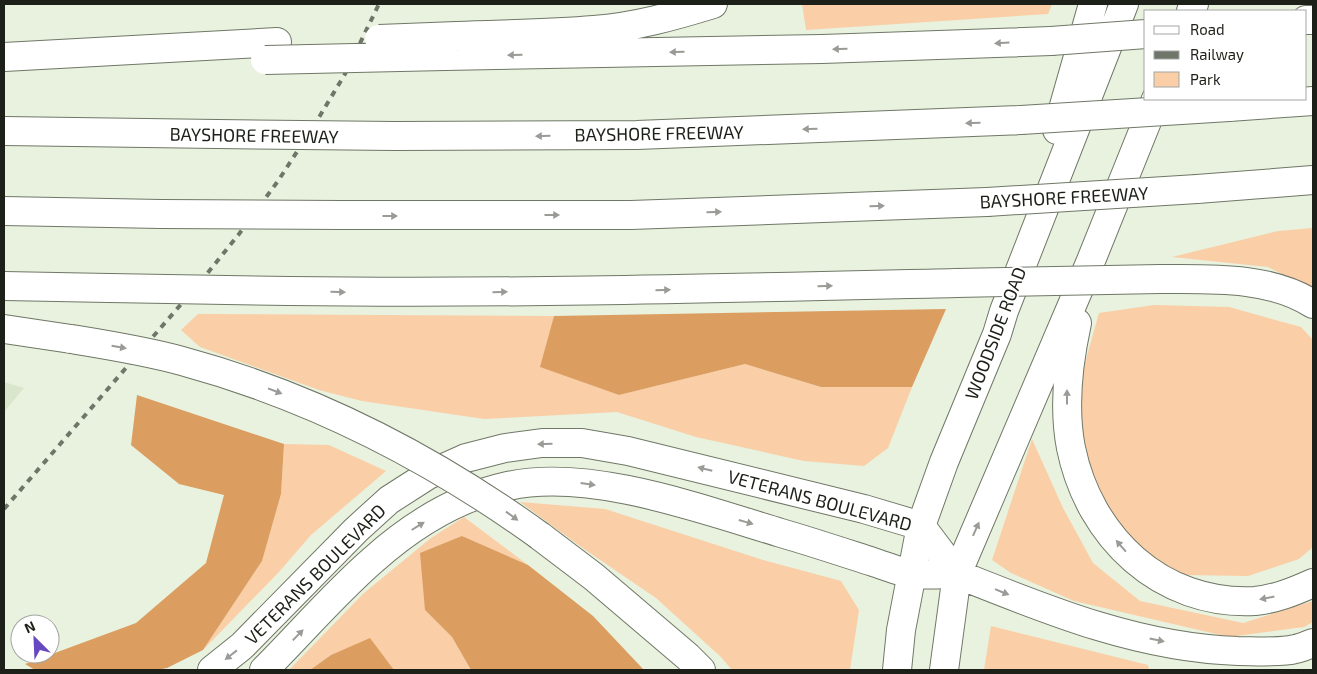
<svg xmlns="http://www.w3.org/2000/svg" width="1317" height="674" font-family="'Exo 2',sans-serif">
<rect width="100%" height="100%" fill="#e8f2de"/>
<path fill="#d9e6cc" d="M 4,382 L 24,388 L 4,412 Z"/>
<path fill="#facea6" d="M 802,4 L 1052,4 L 1048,14 L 806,30 Z
M 1313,228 L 1313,290 L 1268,267 L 1172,257 L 1278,231 Z
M 1154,305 L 1229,307 L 1301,327 L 1313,340 L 1313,547 L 1299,559 L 1248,576 L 1185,575 L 1143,552 L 1102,507 L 1083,452 L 1081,377 L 1099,313 Z
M 198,314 L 554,316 L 541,367 L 619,395 L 745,364 L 821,387 L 912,387 L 888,448 L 864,466 L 804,461 L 696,437 L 617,412 L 484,419 L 362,401 L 319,390 L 200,347 L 181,330 Z
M 1032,439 L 1063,508 L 1093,563 L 1140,601 L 1243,623 L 1313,601 L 1313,622 L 1304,627 L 1229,637 L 1074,601 L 1011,573 L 992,560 Z
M 284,444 L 329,445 L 386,471 L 311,535 L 279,572 L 203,650 L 262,561 L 281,494 Z
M 520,502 L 605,509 L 763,560 L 841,581 L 859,610 L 850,670 L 732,670 L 721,657 L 656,598 L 584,549 Z
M 464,517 L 528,565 L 462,536 L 425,610 L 452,637 L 471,670 L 394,670 L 370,639 L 331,655 L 310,670 L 289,670 L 364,593 L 431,538 Z
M 991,626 L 1148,665 L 1149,670 L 984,670 Z"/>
<path fill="#db9d60" d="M 946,309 L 912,387 L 821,387 L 745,364 L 619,395 L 540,367 L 554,316 Z
M 137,395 L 284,444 L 281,494 L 262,561 L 203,650 L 167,668 L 157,670 L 35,670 L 25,664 L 136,623 L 206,563 L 224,495 L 179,484 L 131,445 Z
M 462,536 L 528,565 L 593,616 L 644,670 L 471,670 L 452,637 L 425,610 L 420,553 Z
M 370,638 L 394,670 L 310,670 L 331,655 Z"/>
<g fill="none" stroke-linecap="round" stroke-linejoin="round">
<defs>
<path id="major" d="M 212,670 L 242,646 L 356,530 L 389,500 L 428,475 L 466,458 L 505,448 L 542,443 L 582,443 L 628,451 L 864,509 L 921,526 L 957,574
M 264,670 C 300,634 335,593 373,560 C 411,526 458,497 508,486 C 590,468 701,509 781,533 C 812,542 842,552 873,562 C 886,566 901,573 914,574 C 928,575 943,574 957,574"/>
<path id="highway" d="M 1191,11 L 1194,4
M 1306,20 L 1313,20
M 457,36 C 503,34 549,34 594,30 C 635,27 674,16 713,4
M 445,56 L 822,49 L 1051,41
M 4,57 L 277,42
M 1229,107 L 1313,101
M 1057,130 L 1093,4
M 4,131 L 217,134
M 395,136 L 637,135 L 1021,120
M 1197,189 L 1313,180
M 4,211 L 161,214
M 341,215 L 631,215 L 987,202
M 1160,279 C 1210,279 1269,276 1313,304
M 4,286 L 109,288
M 289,291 C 511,294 733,288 956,283
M 1077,323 C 1068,364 1063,407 1071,448 C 1089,537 1161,606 1255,601 C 1276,599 1295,591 1313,583
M 4,329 L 71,339
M 540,536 L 594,577 L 688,657 L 701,670
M 957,574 C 1047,610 1139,648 1238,651 C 1254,651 1281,653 1295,649 C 1301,648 1307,645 1313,643
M 897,670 L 901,630 L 921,526 L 944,462 L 997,334 L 1004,311 L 1124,4
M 944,670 L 957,574 L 1090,263 L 1156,99"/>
</defs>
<use href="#major" stroke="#6f7766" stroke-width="30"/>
<use href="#highway" stroke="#6f7766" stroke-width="30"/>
<use href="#major" stroke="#fff" stroke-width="28"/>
<use href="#highway" stroke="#fff" stroke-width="28"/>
<path stroke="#6f7568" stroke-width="4" stroke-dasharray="6 6" stroke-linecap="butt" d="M 4,509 L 202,280 L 239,234 L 278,181 L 315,124 L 345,74 L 379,4"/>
<defs>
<path id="highway-bridge" d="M 379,39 L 457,36
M 1051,41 L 1146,34
M 265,60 L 445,56
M 1021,120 L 1229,107
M 217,134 L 395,136
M 987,202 L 1197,189
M 161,214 L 341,215
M 956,283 L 1160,279
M 109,288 L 289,291
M 71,339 C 108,345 146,351 182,361 C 311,396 432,458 540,536"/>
</defs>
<use href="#highway-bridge" stroke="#6f7766" stroke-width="30" stroke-linecap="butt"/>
<use href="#highway-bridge" stroke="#fff" stroke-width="28"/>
</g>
<defs><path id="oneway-solid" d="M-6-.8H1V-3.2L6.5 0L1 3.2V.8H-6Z" transform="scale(1.25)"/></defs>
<g fill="#999b97">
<use href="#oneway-solid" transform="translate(1002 43) rotate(177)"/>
<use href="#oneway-solid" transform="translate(840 49) rotate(178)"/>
<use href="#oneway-solid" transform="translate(677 52) rotate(179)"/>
<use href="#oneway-solid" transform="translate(515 55) rotate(179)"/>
<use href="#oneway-solid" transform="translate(973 123) rotate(178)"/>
<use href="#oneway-solid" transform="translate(810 129) rotate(178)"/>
<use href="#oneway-solid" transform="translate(543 136) rotate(179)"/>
<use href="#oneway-solid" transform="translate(877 206) rotate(-2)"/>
<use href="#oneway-solid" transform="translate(714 212) rotate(-2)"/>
<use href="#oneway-solid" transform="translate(552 215)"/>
<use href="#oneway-solid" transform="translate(390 216)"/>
<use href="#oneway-solid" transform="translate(825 286) rotate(-1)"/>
<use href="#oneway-solid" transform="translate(663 290) rotate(-1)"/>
<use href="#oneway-solid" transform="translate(338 292) rotate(1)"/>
<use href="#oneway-solid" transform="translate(500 292) rotate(-1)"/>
<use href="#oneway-solid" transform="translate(119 347) rotate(10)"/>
<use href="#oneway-solid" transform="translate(275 391) rotate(21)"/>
<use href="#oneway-solid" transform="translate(1067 397) rotate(-90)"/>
<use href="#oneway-solid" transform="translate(545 444) rotate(178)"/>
<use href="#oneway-solid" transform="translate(705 469) rotate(-166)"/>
<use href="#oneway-solid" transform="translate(588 484) rotate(8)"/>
<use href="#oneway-solid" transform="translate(512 516) rotate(36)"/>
<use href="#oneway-solid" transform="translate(746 522) rotate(16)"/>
<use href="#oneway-solid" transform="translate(418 526) rotate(-32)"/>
<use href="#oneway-solid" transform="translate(976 529) rotate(-66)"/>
<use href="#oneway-solid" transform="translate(1121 546) rotate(-131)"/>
<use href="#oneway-solid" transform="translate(1002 592) rotate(22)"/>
<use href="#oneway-solid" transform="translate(1267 598) rotate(169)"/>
<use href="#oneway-solid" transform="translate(298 635) rotate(-46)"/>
<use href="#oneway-solid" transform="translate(1157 640) rotate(12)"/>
<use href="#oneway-solid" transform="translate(231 655) rotate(142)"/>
</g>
<g text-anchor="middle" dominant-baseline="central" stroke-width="4" stroke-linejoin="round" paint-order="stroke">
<g font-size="18" fill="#1c2018" stroke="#fff">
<text transform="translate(659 133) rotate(-1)">BAYSHORE FREEWAY</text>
<text transform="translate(254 135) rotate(1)">BAYSHORE FREEWAY</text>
<text transform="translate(1064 197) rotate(-3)">BAYSHORE FREEWAY</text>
<text transform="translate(995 333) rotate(-69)">WOODSIDE ROAD</text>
<text transform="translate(820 500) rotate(15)">VETERANS BOULEVARD</text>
<text transform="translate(315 574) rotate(-45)">VETERANS BOULEVARD</text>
</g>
</g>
<rect width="1317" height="674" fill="none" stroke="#1c2018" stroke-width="10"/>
<rect x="1144" y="10" width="162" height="90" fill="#ffffff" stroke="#a4a6a3"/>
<rect x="1154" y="26" width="25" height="8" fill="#ffffff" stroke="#a4a6a3"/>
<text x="1190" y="35" font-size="15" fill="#1c2018">Road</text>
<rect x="1154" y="51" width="25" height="8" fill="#6f7568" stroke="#a4a6a3"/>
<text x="1190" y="60" font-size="15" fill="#1c2018">Railway</text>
<rect x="1154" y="72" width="25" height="15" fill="#facea6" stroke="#a4a6a3"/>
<text x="1190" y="85" font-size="15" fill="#1c2018">Park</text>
<g transform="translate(35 639) rotate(336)"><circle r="24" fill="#ffffff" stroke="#a4a6a3"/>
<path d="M0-4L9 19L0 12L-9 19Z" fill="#6648c1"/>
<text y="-8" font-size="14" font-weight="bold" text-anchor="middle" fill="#1c2018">N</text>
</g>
</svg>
